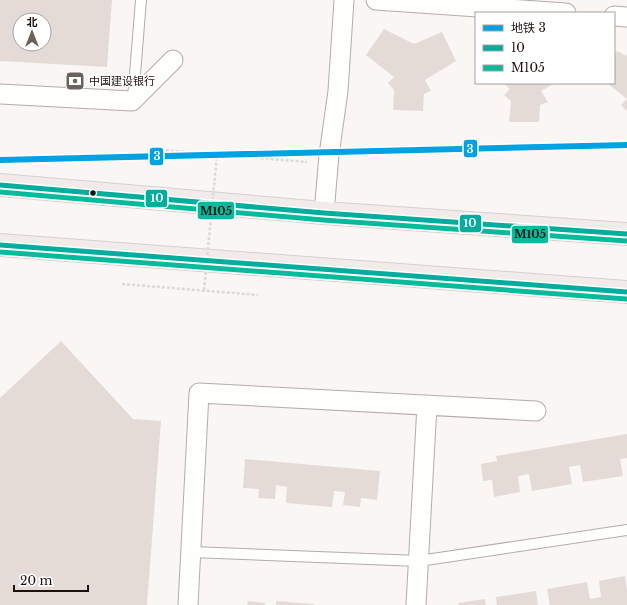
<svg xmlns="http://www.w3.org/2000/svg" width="627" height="605" font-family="'Libre Baskerville','Noto Sans SC',serif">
<rect width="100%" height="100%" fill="#faf6f4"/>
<path fill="#e4dbd7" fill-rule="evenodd" d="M 0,0 L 112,0 L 107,67 L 0,61 ZM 20,20 L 44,20 L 44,44 L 20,44 Z
M 384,29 L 414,44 L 442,32 L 456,61 L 425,80 L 431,91 L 424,94 L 423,111 L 393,110 L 394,90 L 388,83 L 394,77 L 366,55 Z
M 617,51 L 627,56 L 627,111 L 621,105 L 627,99 L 607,83 L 614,83 L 614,55 Z
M 503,83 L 555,83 L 541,91 L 548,102 L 540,105 L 539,122 L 509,122 L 511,101 L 504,95 L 510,89 Z
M 61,341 L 133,419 L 161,421 L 147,605 L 0,605 L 0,398 Z
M 627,434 L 627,458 L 620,459 L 623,476 L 583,482 L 580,465 L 569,467 L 572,484 L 532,491 L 529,474 L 518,476 L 520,492 L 494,497 L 492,480 L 483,481 L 481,464 L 497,461 L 496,456 Z
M 245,459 L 380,471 L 377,500 L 361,498 L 360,507 L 343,505 L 345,492 L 334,491 L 332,507 L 286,503 L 287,487 L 276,485 L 275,499 L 258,498 L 259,489 L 243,488 Z
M 625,576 L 627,591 L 627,605 L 550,605 L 547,589 L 587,582 L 590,599 L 601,597 L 599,581 Z
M 536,591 L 538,605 L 497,605 L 496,597 Z
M 485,599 L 486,605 L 459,605 L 458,603 Z
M 248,601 L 265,603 L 265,605 L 247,605 Z
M 276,601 L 314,604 L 314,605 L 276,605 Z"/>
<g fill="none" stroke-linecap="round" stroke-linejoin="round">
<defs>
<path id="lane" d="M 133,99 L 141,0
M 191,552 L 419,561 L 627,530"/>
<path id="street" d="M 376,0 L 566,13
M 614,16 L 627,17
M 0,94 L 132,101 L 173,60
M 324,213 L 329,155 L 338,91 L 344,0
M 188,605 L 199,393 L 536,411
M 416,605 L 427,405"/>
<path id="primary" d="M 0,185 L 324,213 L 627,234
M 0,245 L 627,292"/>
</defs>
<use href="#lane" stroke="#b4aca8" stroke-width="12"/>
<use href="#street" stroke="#b4aca8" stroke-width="21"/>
<use href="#primary" stroke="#d5d1cf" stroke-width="24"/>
<path stroke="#dbdad9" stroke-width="2.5" stroke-dasharray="3 2" stroke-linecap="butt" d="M 151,149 L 307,162
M 122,284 L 258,295"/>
<use href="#lane" stroke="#fefefd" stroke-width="10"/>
<use href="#street" stroke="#fefefd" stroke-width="19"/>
<use href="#primary" stroke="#f1ece9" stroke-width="22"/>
<path stroke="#dbdad9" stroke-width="2.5" stroke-dasharray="3 2" stroke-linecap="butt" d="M 204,290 L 217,155"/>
<defs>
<path id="bus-1" d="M 0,185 L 324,213 L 627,234
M 0,245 L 627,292"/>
<path id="bus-2" d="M 0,192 L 323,220 L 627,241
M 0,252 L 626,299"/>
</defs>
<use href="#bus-1" stroke="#fff" stroke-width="8"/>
<use href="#bus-2" stroke="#fff" stroke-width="8"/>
<use href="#bus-1" stroke="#01ad9c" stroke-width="5"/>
<use href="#bus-2" stroke="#06bb9b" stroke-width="5"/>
<defs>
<path id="metro-1" d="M 0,160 L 627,145"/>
</defs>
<use href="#metro-1" stroke="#fff" stroke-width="9"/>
<use href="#metro-1" stroke="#00a2e1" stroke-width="6"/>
</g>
<defs>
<symbol id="bank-square" viewBox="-11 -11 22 22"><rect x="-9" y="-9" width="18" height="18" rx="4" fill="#6b615d" stroke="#fff"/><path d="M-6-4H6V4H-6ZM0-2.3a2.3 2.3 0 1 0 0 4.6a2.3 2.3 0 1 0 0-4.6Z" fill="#fff"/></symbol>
</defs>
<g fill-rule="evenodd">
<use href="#bank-square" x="64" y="70" width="22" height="22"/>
</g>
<circle fill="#1e110b" stroke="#fff" stroke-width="1.5" cx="93" cy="193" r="3.5"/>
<g text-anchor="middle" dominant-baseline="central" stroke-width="3.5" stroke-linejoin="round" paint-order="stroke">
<g font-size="11" fill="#1e110b" stroke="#fff" text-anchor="start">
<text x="89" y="81">中国建设银行</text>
</g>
</g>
<g stroke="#fff" stroke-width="1.5">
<rect x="463" y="139" width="15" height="19" rx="4" fill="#00a2e1"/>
<rect x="149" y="147" width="15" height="19" rx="4" fill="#00a2e1"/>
<rect x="145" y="189" width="23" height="19" rx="4" fill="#01ad9c"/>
<rect x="197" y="201" width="38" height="19" rx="4" fill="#06bb9b"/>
<rect x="459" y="214" width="23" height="19" rx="4" fill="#01ad9c"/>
<rect x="511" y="225" width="38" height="19" rx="4" fill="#06bb9b"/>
</g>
<g font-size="11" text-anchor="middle" font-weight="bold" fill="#fff">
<text x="470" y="153">3</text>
<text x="157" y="160">3</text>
<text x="157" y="202">10</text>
<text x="470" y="227">10</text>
</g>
<g font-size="11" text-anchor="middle" font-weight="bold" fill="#111">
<text x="216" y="215">M105</text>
<text x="530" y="238">M105</text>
</g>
<rect x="475" y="12" width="140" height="72" fill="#ffffff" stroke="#a5a09d"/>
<rect x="483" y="25" width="20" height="6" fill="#00a2e1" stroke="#a5a09d"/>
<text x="511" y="32" font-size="12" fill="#1e110b">地铁 3</text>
<rect x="483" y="45" width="20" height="6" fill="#01ad9c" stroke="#a5a09d"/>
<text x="511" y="52" font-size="12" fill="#1e110b">10</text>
<rect x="483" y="65" width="20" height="6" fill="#06bb9b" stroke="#a5a09d"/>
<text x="511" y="72" font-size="12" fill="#1e110b">M105</text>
<g transform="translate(32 32)"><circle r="19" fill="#ffffff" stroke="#a5a09d"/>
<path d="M0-3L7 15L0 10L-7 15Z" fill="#6b615d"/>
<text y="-6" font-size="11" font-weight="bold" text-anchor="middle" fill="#1e110b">北</text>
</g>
<path d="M14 585v6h74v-6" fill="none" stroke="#1e110b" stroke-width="2"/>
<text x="20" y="585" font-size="12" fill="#1e110b" stroke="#ffffff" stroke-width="3" paint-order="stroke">20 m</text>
</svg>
